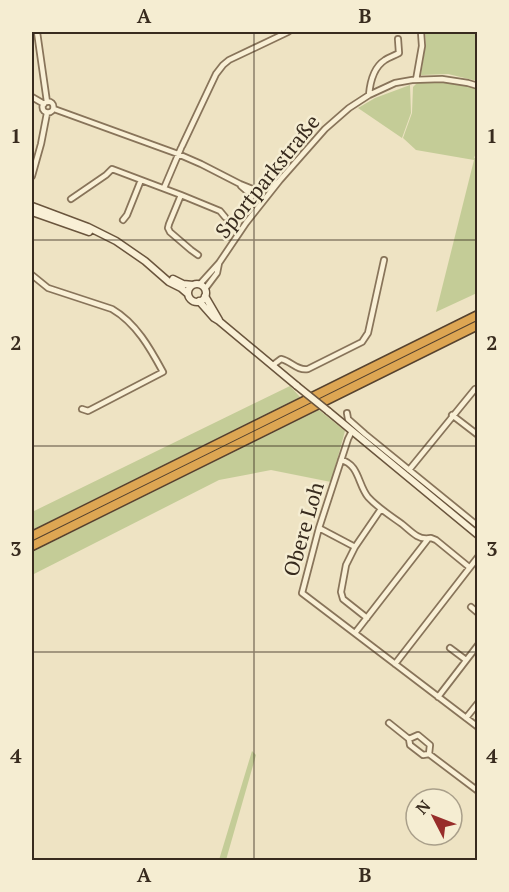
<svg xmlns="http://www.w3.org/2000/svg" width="509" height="892" font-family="'PT Serif',serif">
<rect width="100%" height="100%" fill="#eee3c3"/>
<path fill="#c4cc97" d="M 425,32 L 477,32 L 477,81 L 448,74 L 421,75 L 426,43 Z
M 442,81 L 468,85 L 477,88 L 478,148 L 474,158 L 477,157 L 477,293 L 436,312 L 474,160 L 416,150 L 403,138 L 412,113 L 413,87 L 417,83 Z
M 410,85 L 411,113 L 402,138 L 358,108 L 375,98 Z
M 290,386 L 300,397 L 32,530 L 32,512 Z
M 319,410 L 345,431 L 331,482 L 271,470 L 219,480 L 32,575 L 32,552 Z
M 252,751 L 256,755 L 226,860 L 219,860 Z"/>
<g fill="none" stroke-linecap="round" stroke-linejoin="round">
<defs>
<path id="street" d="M 37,32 L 47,102
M 416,80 L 422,46 L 421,32
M 369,95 C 370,83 374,67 385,60 C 389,57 394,56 399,53 L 398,39
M 32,97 L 44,104
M42.5 107a5.5 5.5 0 1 1 11 0a5.5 5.5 0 1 1-11 0Z
M 54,109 L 178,154 L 201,164 L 240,184 L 250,188 L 258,191 L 263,190 L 275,183
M 182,146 L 216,74 L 223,65 L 229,60 L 288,32
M 32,176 L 41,144 L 47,113
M 241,186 L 256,199
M 164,188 L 181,148
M 181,195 L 220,211 L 225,217
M 71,199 L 106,175 L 112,169 L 181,195 L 169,224 L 168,228 L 170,232 L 191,250 L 198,255
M 123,220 L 127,215 L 141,180
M 32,275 L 48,288 L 112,309 C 136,323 150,348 163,372 L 88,411 L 82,409
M 200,284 L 219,263 L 246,223 L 280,180 L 325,129 L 349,108 L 369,95 L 395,83 L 412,80 L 442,79 L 468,83 L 478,86
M 205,289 L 217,273 L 219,263
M 273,365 L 281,359 C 291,361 297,371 308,369 L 362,342 L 368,333 L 384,260
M 347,413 L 348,419 L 365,434 L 478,526
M 452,415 L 478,435
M 352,431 L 348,439 L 319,528 L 302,593 L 478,727
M 341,460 C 359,464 358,485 368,497 C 378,508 391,516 402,524 C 407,528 412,533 417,536 C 422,539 426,539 431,538 L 436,540 L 469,567
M 409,470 L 475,389 L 478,388
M 319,528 L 355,547
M 471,607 L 478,613
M 367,618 L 343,599 L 341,592 L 346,565 L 355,547 L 381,509
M 355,633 L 428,539
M 450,648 L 466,660
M 395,664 L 478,557
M 438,697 L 478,645
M 466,718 L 478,703
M 389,723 L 409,739 L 410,745 L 423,755 L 429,754 L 478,791
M 409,739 L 418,735 L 430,745 L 429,754"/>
<path id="secondary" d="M 32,206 L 88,227 L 116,241 L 145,261 L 169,282 L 181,288 L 188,294
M 32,212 L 89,232
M 173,279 L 183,284 L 193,285
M188 293a9 9 0 1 1 18 0a9 9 0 1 1-18 0Z
M 205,296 L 219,320
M 199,301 L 214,318 L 219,321 L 297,386
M 328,411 L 478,535"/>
<path id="highway" d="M 32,536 L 478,315
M 32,546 L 478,325"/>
</defs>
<use href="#street" stroke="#88745a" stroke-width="8"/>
<use href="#secondary" stroke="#6a553d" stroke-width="9"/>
<use href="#highway" stroke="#56422e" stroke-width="11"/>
<use href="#street" stroke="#f9f0d6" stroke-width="4.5"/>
<use href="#secondary" stroke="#f9f0d6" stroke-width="6"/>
<use href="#highway" stroke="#dda653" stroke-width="8"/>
<defs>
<path id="secondary-bridge" d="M 297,386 L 328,411"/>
</defs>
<use href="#secondary-bridge" stroke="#6a553d" stroke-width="9" stroke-linecap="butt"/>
<use href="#secondary-bridge" stroke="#f9f0d6" stroke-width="6"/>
</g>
<path fill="none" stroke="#382b1e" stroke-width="1.5" stroke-opacity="0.55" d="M 254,32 L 254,860M 32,240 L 478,240M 32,446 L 478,446M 32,652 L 478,652"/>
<g text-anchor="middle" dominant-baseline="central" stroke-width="5" stroke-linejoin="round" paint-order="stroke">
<g font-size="21" fill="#382b1e" stroke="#f5edd2">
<text transform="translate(267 176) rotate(-51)">Sportparkstraße</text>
<text transform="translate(303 529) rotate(-74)">Obere Loh</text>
</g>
</g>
<rect width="509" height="892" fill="none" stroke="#f5edd2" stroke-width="66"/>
<g transform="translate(434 817) rotate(312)"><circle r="28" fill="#f5edd2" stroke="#a99f8a" stroke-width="1.5"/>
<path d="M0-4.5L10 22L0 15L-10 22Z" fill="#972d2a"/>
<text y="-9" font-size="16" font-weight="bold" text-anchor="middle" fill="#382b1e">N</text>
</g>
<rect x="33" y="33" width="443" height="826" fill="none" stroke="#382b1e" stroke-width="2"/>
<g font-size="20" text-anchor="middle" font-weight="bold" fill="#382b1e">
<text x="144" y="23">A</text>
<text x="365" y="23">B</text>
<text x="16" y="143">1</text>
<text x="492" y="143">1</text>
<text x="16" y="350">2</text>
<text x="492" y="350">2</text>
<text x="16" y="556">3</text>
<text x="492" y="556">3</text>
<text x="16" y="763">4</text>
<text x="492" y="763">4</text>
<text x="144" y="882">A</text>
<text x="365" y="882">B</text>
</g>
</svg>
